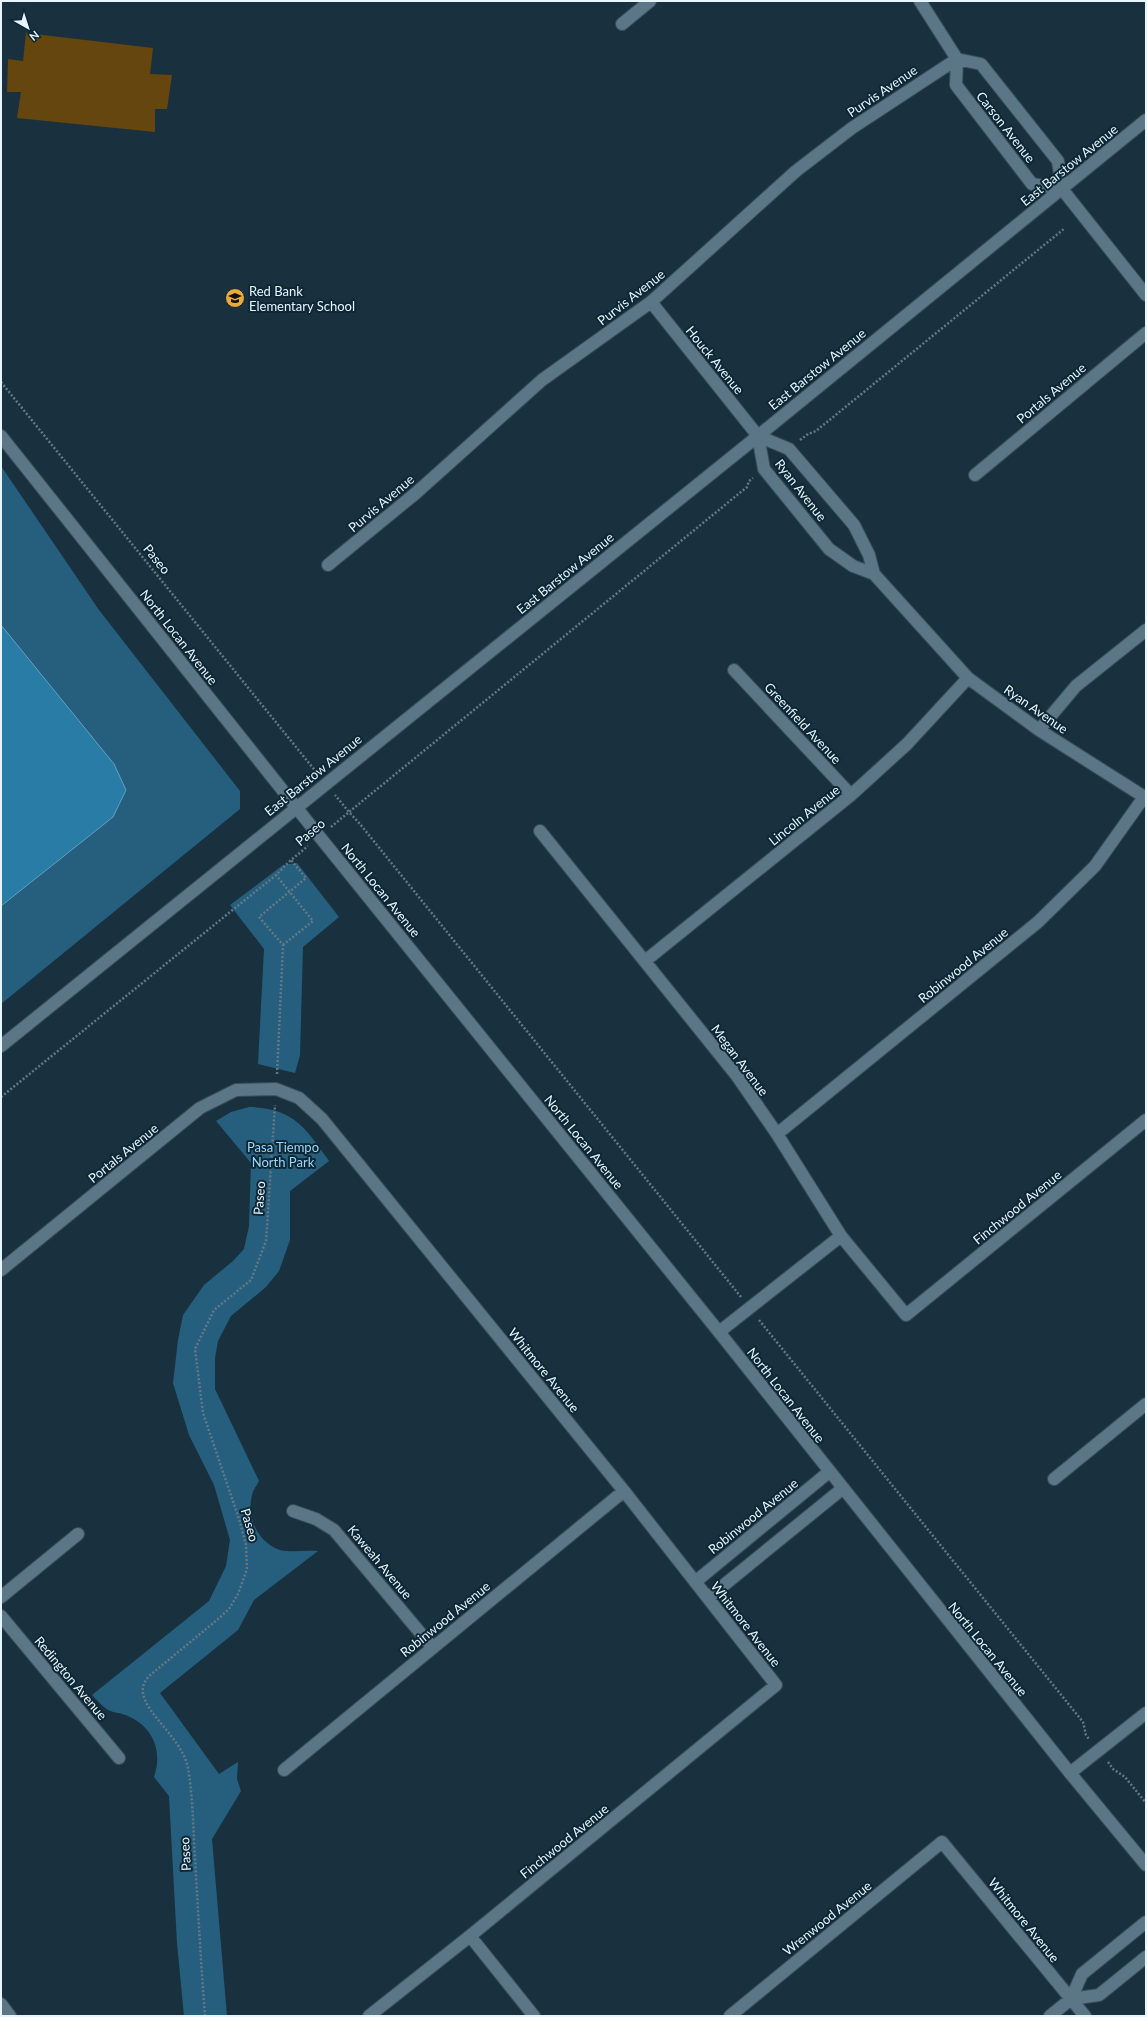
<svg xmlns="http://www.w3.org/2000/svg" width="1147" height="2017" font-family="Lato,sans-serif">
<rect width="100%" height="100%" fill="#19313f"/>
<path fill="#255f7d" d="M 1,466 L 99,610 L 240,791 L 240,809 L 1,1004 Z
M 297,863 L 339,917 L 303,947 L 300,1055 L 295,1073 L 258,1064 L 264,949 L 230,905 L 283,865 Z
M 249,1107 C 293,1108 305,1127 329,1161 L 290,1191 L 290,1240 L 279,1271 L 266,1287 L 231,1316 L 218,1341 L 215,1358 L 215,1389 L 259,1481 C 257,1485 253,1490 252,1495 C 246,1517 258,1543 280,1550 C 292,1553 305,1550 318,1551 L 254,1600 L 238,1630 L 160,1693 L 219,1774 L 238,1762 L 237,1779 L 241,1791 L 212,1839 L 227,2016 L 184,2016 L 177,1943 L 169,1796 L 154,1777 C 163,1751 153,1727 128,1716 C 122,1713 114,1713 108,1710 C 102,1706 97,1700 92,1695 L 209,1601 L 226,1566 L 230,1540 L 214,1485 L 189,1435 L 173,1383 L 178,1340 L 183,1315 L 204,1285 L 233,1261 L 244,1249 L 249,1226 L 251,1163 L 216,1121 L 231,1112 Z"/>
<path fill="#297ca6" stroke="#62a0c0" d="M 1,625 L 114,764 L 126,790 L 113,817 L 1,906 Z"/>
<path fill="#65460e" d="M 26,33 L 153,48 L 150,74 L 172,75 L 167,109 L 155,109 L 155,132 L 17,118 L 21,92 L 7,92 L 8,59 L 23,61 Z"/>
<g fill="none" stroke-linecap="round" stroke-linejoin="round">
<defs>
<path id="street" d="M 920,1 L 957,59 L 956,85 L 1032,184 L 1062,189
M 622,24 L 650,1
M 957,59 L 981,64 L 1058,161 L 1062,189 L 1146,295
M 651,302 L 758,436 L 789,449 L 854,525 L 869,555 L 874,574
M 758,436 L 764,469 L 829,549 L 853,566 L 874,574 L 968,678 L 1039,730 L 1146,798
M 975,475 L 1146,333
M 328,565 L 416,493 L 542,380 L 651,302 L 796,171 L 852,128 L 957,59
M 734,670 L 851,795
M 1039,730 L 1076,686 L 1146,630
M 540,831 L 737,1076 L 777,1134 L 841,1236 L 906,1315 L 1146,1120
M 645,961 L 851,795 L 907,744 L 968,678
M 777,1134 L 1038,922 L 1095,866 L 1144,797
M 1,1270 L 200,1108 L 236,1090 L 276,1089 L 299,1098 L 322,1119 L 624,1491 L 776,1685 L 470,1936 L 369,2016
M 719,1332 L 841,1236
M 1054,1479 L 1146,1404
M 293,1511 L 316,1519 L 334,1530 L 433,1648
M 695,1582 L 829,1472
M 1,1597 L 78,1534
M 708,1598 L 842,1489
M 1,1616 L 119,1758
M 284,1770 L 624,1491
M 1070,1773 L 1146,1713
M 470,1936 L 534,2016
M 1071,1999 L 1099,1995 L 1146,1957
M 1,2004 L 10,2016
M 730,2016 L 942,1842 L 1085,2016
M 1050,2016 L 1071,1999 L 1082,1974 L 1146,1922"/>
<path id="secondary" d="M 1,436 L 319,836 L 719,1332 L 1070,1773 L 1146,1865
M 1,1046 L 758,436 L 1146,120"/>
</defs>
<use href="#street" stroke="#394e59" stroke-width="14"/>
<use href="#secondary" stroke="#394e59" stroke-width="14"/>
<path stroke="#647885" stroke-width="2.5" stroke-dasharray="2 2" stroke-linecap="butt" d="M 1,382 L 317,773
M 800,440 L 808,434 L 816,431 L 1065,228
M 331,827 L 349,812 L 335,795
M 283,945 L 313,921 L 276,875 L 291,860
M 277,1074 L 283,945 L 259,917 L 306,878 L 291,860 L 308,846
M 1,1097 L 276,875
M 741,1297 L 360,824 L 349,812 L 747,487 L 749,481 L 753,478
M 759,1320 L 1083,1722 L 1086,1735 L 1089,1739
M 1108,1762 L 1113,1769 L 1125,1777 L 1146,1803
M 205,2016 C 201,1964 198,1911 195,1858 C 193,1828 193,1797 188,1768 C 182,1738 146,1715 143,1693 C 142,1686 145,1681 149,1676 L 217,1620 L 229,1609 L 238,1594 L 247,1569 L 246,1545 L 240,1522 L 203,1413 L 195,1349 L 214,1310 L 251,1280 L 266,1241 L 275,1105"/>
<use href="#street" stroke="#5b7686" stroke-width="12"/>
<use href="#secondary" stroke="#5b7686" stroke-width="12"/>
</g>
<defs>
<symbol id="school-disc" viewBox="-11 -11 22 22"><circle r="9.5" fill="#eaaa39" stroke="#0e2735"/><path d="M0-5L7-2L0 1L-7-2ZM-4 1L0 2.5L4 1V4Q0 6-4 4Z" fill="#111"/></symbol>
</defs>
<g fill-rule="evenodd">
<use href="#school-disc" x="224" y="287" width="22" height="22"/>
</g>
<g text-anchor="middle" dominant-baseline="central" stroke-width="4" stroke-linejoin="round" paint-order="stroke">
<g font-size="13" fill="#e6f5fe" stroke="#0e2735">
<text transform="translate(882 91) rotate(-34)">Purvis Avenue</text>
<text transform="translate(1006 127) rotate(52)">Carson Avenue</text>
<text transform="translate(1069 165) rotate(-39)">East Barstow Avenue</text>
<text transform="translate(631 297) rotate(-38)">Purvis Avenue</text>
<text transform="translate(715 360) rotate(51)">Houck Avenue</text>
<text transform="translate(817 369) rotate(-39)">East Barstow Avenue</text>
<text transform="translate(1051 393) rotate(-40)">Portals Avenue</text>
<text transform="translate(801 490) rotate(52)">Ryan Avenue</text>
<text transform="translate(381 503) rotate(-40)">Purvis Avenue</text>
<text transform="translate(157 559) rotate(51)">Paseo</text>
<text transform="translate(565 573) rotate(-39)">East Barstow Avenue</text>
<text transform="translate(179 637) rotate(52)">North Locan Avenue</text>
<text transform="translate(1036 709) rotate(35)">Ryan Avenue</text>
<text transform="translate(803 723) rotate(47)">Greenfield Avenue</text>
<text transform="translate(313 775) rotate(-39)">East Barstow Avenue</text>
<text transform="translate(804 815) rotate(-39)">Lincoln Avenue</text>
<text transform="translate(310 832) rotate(-40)">Paseo</text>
<text transform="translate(381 890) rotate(51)">North Locan Avenue</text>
<text transform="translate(963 965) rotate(-39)">Robinwood Avenue</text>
<text transform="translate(740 1060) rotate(53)">Megan Avenue</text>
<text transform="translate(584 1142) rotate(51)">North Locan Avenue</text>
<text transform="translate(123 1153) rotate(-39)">Portals Avenue</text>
<text transform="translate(259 1198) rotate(-86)">Paseo</text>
<text transform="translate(1017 1207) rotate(-39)">Finchwood Avenue</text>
<text transform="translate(544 1370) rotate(51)">Whitmore Avenue</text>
<text transform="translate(786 1395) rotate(52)">North Locan Avenue</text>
<text transform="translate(753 1516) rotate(-39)">Robinwood Avenue</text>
<text transform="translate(250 1525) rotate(74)">Paseo</text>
<text transform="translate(380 1562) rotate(50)">Kaweah Avenue</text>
<text transform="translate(445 1619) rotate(-39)">Robinwood Avenue</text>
<text transform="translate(746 1624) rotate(52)">Whitmore Avenue</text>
<text transform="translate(988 1649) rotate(51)">North Locan Avenue</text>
<text transform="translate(71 1678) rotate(50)">Redington Avenue</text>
<text transform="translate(564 1841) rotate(-39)">Finchwood Avenue</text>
<text transform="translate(185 1854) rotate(-93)">Paseo</text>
<text transform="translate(827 1918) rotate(-39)">Wrenwood Avenue</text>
<text transform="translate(1024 1920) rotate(51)">Whitmore Avenue</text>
</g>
<g font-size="13" fill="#e6f5fe" stroke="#0e2735" text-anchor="start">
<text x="249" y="291">Red Bank<tspan x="249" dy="15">Elementary School</tspan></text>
</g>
<g font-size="13" fill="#9cd7fb" stroke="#0e2735">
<text x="283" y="1147">Pasa Tiempo<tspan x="283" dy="15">North Park</tspan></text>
</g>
</g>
<rect width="1147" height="2017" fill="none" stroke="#e6f5fe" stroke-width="4"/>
<g transform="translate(28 28) rotate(141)" stroke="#0e2735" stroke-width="3" paint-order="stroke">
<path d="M0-3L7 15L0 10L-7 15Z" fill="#e6f5fe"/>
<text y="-6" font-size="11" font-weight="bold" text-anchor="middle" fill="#e6f5fe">N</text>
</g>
</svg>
